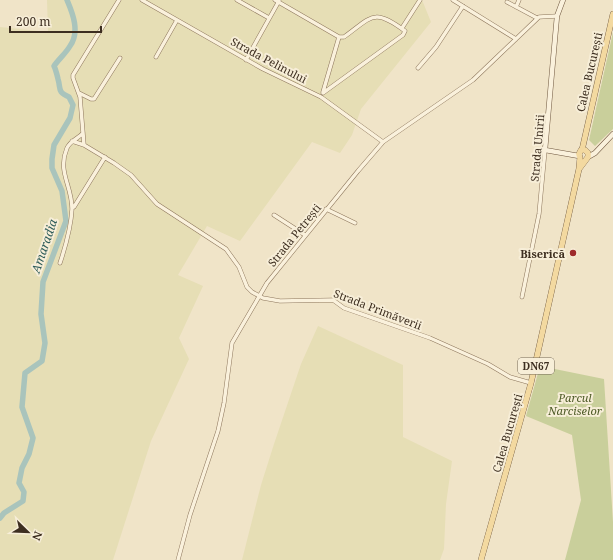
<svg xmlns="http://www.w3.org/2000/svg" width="613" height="560" font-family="'Noto Serif',serif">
<rect width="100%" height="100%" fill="#f0e4c8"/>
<path fill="#e6deb5" d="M 47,0 L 422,0 L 431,22 L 361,109 L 352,135 L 340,153 L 312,142 L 240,241 L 207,226 L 178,275 L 203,286 L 179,338 L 189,359 L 151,441 L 113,560 L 0,560 L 0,27 L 48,32 Z
M 318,326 L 403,365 L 403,437 L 452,461 L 446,504 L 444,549 L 440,560 L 242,560 L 261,485 L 274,444 L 301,364 Z"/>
<path fill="#c9cf9b" d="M 613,32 L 613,129 L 595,146 L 589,140 Z
M 540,366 L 604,379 L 613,522 L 613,560 L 565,560 L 581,500 L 572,435 L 526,416 Z"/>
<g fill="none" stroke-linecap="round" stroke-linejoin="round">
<path stroke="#a9c4bc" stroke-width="5.5" d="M 0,518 L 4,513 L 23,501 L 24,492 L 19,483 L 22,468 L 29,454 L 33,438 L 22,407 L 25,373 L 42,361 L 45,343 L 41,314 L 43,282 L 66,221 L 62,191 L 52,168 L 52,159 L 54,145 L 70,118 L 73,105 L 69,97 C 57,92 61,89 58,79 C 57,75 56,70 54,66 C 59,59 66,53 70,46 C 80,32 73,14 67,0"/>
<defs>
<path id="street" d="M 119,0 L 73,75 L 73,78 L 80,97 L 84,145 L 114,163 L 131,175 L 157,204 L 226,249 L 239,267 L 247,287 L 252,292 L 263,298 L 280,301 L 333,300 L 344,308 L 430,338 L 488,364 L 510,377 L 531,383
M 142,0 L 263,69 L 321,97 L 383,142
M 237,0 L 269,18
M 275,0 L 339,37 L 323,92
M 453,0 L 516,39
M 507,2 L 537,18
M 516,7 L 519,0
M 402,28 L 420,0
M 156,57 L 177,20
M 246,60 L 279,1
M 418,68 L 436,47 L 463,6
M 79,93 L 91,99 L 94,99 L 120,58
M 323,93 L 403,35 L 405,31 C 373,7 372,17 344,37 L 339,37
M 72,141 L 84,145
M 72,208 L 74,207 L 105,157
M 326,209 L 355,223
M 274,215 L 305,235
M 60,263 C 66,245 71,227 72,209 C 72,185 57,172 67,148 C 71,140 78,139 83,133
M 522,297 L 539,214 L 545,150
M 178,560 L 190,515 L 218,431 L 224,403 L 232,343 L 267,283 L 358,171 L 383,142 L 473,80 L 539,17 L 557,16"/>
<path id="secondary" d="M 563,0 L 557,16 L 545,150 L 579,156
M 588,157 L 595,153 L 613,134"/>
<path id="primary" d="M 582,150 L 613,14
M 481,560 L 531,383 L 579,169 L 580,158 L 579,154 L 581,150 L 585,150 L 588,153 L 588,157 L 579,169"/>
</defs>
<use href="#street" stroke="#8d765c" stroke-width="4.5"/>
<use href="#secondary" stroke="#6f573f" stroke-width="5.5"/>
<use href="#primary" stroke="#5b4430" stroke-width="6"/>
<use href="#street" stroke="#faf1dc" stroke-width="3.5"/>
<use href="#secondary" stroke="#faf1dc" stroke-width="4.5"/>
<use href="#primary" stroke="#f3d9a0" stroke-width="5.5"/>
</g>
<circle fill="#9e2a2b" stroke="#f7eed8" stroke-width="1.5" cx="573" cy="253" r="4"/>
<g text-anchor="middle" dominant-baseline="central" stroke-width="4" stroke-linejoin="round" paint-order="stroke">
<rect fill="#f7eed8" stroke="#756857" stroke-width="1" x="518" y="358" width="36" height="16" rx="3"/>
<g font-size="10" font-weight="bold" fill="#3d2e20">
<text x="536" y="366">DN67</text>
</g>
<g font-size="11" fill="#3d2e20" stroke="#f7eed8">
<text transform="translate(269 60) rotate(28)">Strada Pelinului</text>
<text transform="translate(589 72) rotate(-77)">Calea București</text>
<text transform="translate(537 148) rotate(-85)">Strada Unirii</text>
<text transform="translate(294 235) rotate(-51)">Strada Petrești</text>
<text transform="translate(378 309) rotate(21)">Strada Primăverii</text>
<text transform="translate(507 433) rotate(-74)">Calea București</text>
</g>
<g font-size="11" font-weight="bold" fill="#3d2e20" stroke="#f7eed8" text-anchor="end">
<text x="565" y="253">Biserică</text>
</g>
<g font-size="11" font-style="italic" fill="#4d5a26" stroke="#f7eed8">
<text x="575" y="397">Parcul<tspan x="575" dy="13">Narciselor</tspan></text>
</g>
<g font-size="12" font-style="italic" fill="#2f5d5a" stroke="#f7eed8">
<text transform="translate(44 246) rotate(-71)">Amaradia</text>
</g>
</g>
<g transform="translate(28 532) rotate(113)" stroke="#f7eed8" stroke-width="3" paint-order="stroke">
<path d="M0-3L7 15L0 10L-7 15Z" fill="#3d2e20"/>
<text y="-6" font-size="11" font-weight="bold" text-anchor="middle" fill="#3d2e20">N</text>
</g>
<path d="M10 26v6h91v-6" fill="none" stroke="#3d2e20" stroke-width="2"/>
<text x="16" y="26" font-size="12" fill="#3d2e20" stroke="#f7eed8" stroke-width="3" paint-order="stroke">200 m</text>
</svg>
